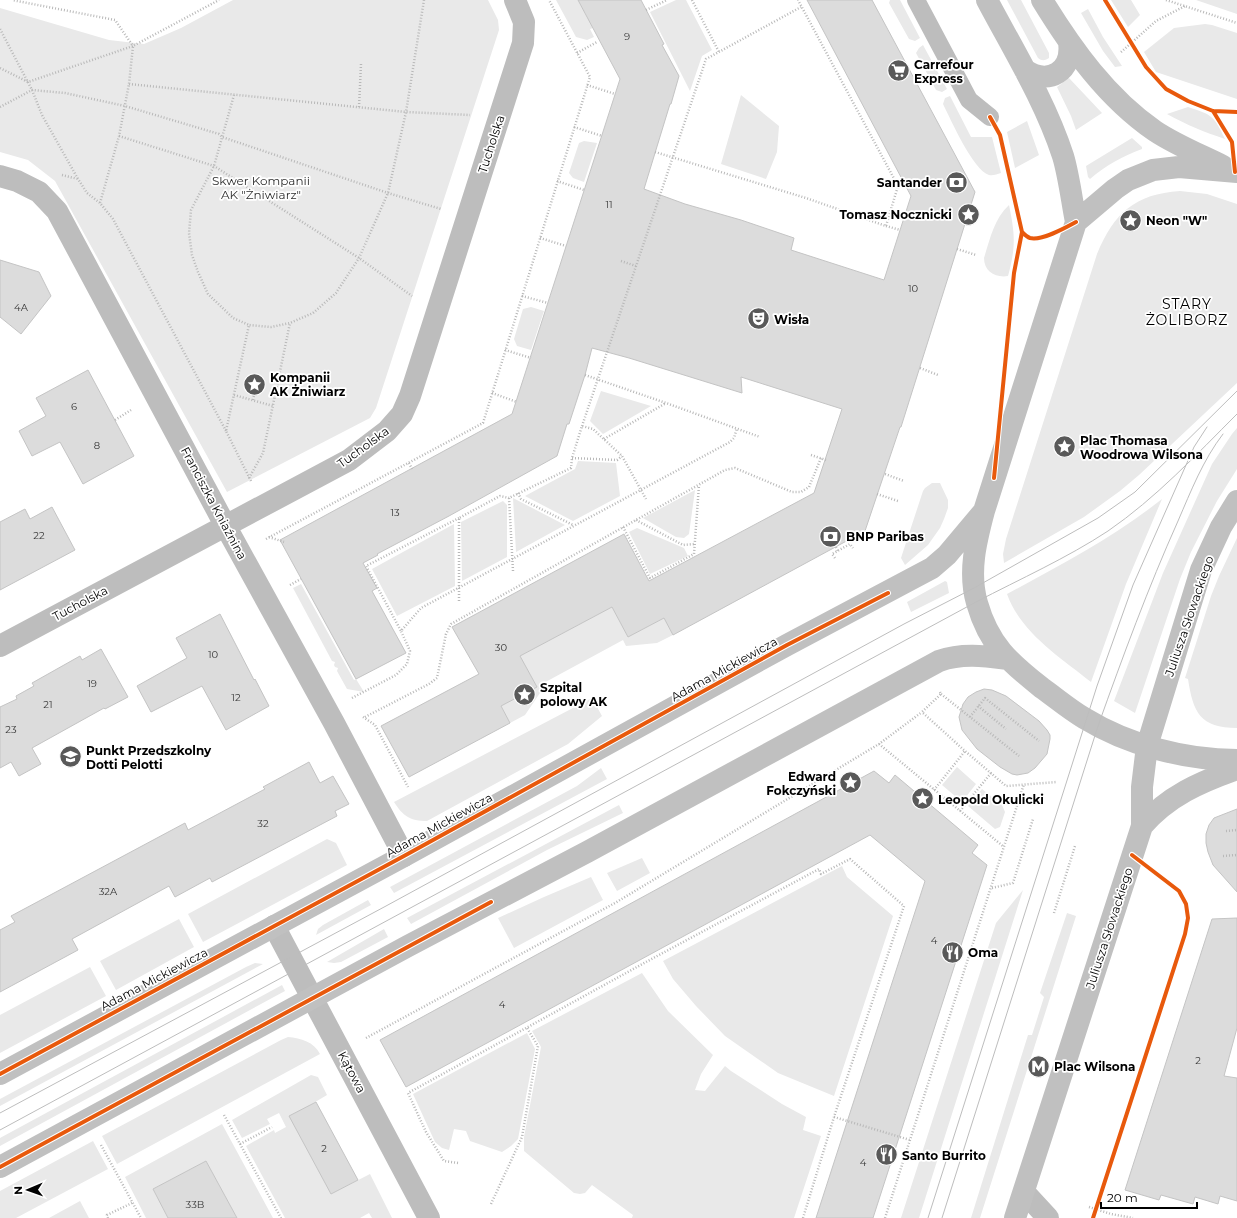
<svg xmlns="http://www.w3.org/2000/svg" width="1237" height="1218" font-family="Montserrat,sans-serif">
<rect width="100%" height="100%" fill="#fff"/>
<path fill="#e9e9e9" d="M 233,0 L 488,0 L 498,20 L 499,30 L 376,408 L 370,418 L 227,492 L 55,181 L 28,160 L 0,152 L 0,8 L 109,40 L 144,44 L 181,28 Z
M 556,0 L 578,0 L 593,28 L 590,29 L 594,37 L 587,40 L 576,37 Z
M 676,0 L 686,0 L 712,50 L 702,56 L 690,91 L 650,12 Z
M 890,0 L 900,0 L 920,38 L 915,41 L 909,39 L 889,3 Z
M 1007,0 L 1021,0 L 1049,53 L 1049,58 C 1044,61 1042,61 1038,58 Z
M 1111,0 L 1131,0 L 1140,15 L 1128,27 Z
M 1196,0 L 1237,0 L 1237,14 Z
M 1088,9 L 1103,37 L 1122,66 L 1115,67 L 1103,51 L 1081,13 Z
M 1205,24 L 1212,25 L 1237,33 L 1237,99 L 1156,72 L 1144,52 L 1174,28 Z
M 923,45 L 947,89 L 942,92 L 936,90 L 916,53 L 919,48 Z
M 1069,78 L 1102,113 L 1076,130 L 1071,116 L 1057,87 Z
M 741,95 L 779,126 L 777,152 L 766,179 L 721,164 Z
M 950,96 L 971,137 L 992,137 L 1001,173 C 997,174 993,176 989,175 C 973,170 951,120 943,104 L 945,98 Z
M 1188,107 C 1213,115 1214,116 1225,139 C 1204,132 1187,125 1167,114 Z
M 1027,121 L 1039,155 L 1015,168 L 1007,132 Z
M 1132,138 L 1142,147 L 1142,149 C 1123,156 1106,165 1090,179 L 1088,177 L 1086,166 Z
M 584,141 L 597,143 L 584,182 L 573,178 L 569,173 L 579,143 Z
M 1180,191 L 1207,194 L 1237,204 L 1237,383 L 1139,475 L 1120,491 L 1084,517 L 1004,563 L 1003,554 L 1006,539 L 1097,254 C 1114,213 1135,194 1180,191 Z
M 1009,205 C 1015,234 1016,247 1008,276 C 996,278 984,272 984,258 C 990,239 994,219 1009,205 Z
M 531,307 L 544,311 L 531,350 L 517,346 L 514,339 L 523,309 Z
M 601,391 L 651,406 L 603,434 L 590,421 Z
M 1237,428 L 1237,469 L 1217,501 L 1191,552 L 1180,579 L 1135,713 L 1114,701 L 1163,573 L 1212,464 L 1232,434 Z
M 578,461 L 616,463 L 620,496 L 573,521 L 525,496 L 575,469 Z
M 932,483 L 940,483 L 948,500 L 948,508 L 944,519 L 940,528 L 928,545 L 905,565 L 901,558 L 923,491 L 925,488 Z
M 695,490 L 689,534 L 684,538 L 676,537 L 643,518 Z
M 513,498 L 565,525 L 516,552 Z
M 1162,499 L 1126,584 L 1091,682 C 1060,657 1021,633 1007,594 C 1061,565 1114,537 1162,499 Z
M 503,501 L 507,505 L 507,557 L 462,581 L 461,522 Z
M 454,524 L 455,586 L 397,616 L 372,569 Z
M 637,528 L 684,548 L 688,556 L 650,574 L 629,532 Z
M 1237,538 L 1237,728 C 1200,728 1193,712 1188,679 L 1185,678 L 1211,596 L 1219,576 Z
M 945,581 L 947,582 L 949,593 L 911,612 L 907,602 Z
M 301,584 L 354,680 L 356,679 L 364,692 L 347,689 L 337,671 L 338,668 L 335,667 L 334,665 L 335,662 L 332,661 L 293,588 Z
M 612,607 L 628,637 L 664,618 L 673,635 L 657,643 L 626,646 L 623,640 L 540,685 L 542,690 L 525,715 L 510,723 L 501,706 L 537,687 L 520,656 Z
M 592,698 L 602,716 L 568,744 L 427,821 C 410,821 403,816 394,802 Z
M 957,767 L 976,784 L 962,802 L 942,785 Z
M 601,768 L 607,779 L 394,893 L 390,887 L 577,786 Z
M 982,789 L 1002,805 L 1005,812 L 1000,827 L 995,829 L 968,806 Z
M 619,805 L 623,813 L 547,850 L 411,924 L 407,918 Z
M 327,839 L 336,843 L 347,865 L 203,942 L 188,914 Z
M 642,858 L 650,873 L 617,891 L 607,873 Z
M 842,866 L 847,877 L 893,916 L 834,1096 L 778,1073 L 725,1036 L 696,1006 L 673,979 L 663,961 Z
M 591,877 L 603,900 L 514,948 L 498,918 L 544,897 Z
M 1023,890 L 919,1218 L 901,1218 L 996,923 Z
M 368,900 L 371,905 L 316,935 L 318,929 L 323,925 Z
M 1067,913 L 1076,916 L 980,1218 L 971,1218 L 1028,1035 L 1032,1035 L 1044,997 L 1040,993 Z
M 179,919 L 194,947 L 116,990 L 100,961 Z
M 384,929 L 388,937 L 341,962 L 334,963 L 327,962 Z
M 255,963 L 263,964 L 0,1106 L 0,1099 L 246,967 Z
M 90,967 L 106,996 L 0,1053 L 0,1015 Z
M 642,973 L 668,1011 L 713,1055 L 701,1074 L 695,1090 L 705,1091 L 725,1066 L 731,1071 L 782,1104 L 806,1117 L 803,1130 L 821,1136 L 794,1218 L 632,1218 L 633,1215 L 592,1185 L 585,1193 L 580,1194 L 574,1193 L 524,1151 L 524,1137 L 541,1047 L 532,1031 Z
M 282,985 L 285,991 L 0,1146 L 0,1138 Z
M 527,1033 L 535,1049 L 518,1139 L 511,1146 L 502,1152 L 470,1141 L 466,1131 L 454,1129 L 449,1150 L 442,1148 L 435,1142 L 413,1094 Z
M 288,1037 C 301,1038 314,1042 320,1054 L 117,1164 L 102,1136 L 281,1040 Z
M 311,1075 L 318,1077 L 327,1095 L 290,1117 L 331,1194 L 370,1174 L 392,1218 L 372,1218 L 369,1213 L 360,1218 L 285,1218 L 246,1146 L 274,1130 L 275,1133 L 286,1127 L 279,1113 L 267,1119 L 270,1124 L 242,1138 L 232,1120 Z
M 222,1124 L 273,1218 L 237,1218 L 206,1161 L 153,1189 L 168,1218 L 146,1218 L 125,1177 Z
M 93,1141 L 108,1169 L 16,1218 L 0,1218 L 0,1191 Z
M 80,1201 L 89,1218 L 49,1218 Z"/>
<path fill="#dcdcdc" stroke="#c4c4c4" d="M 578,0 L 641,0 L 664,44 L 662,45 L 679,76 L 671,104 L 670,104 L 644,189 L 685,204 L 741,220 L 794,238 L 791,250 L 884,280 L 911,196 L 807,0 L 872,0 L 975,192 L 901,427 L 900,427 L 865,531 L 673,635 L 664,618 L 628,637 L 612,607 L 520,656 L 537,687 L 501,706 L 510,723 L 409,777 L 381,726 L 479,674 L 452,627 L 624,534 L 649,581 L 814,493 L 842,409 L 741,377 L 742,393 L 629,358 L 592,348 L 585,375 L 569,424 L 567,424 L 557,456 L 449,516 L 377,554 L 378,555 L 363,563 L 377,588 L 372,591 L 406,653 L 356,679 L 280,540 L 512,414 L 620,79 Z
M 0,260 L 39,272 L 51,296 L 21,334 L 0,317 Z
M 88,370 L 134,456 L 83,484 L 60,442 L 32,456 L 19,431 L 46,416 L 36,398 Z
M 52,507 L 75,550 L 0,590 L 0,522 L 25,509 L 30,519 Z
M 220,614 L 254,680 L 255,679 L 269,706 L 226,730 L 202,686 L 151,712 L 137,686 L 187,658 L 176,638 Z
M 101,649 L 128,697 L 105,709 L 104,708 L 32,748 L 41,764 L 19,776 L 11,762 L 0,768 L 0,707 L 17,699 L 16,696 L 34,686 L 32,683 L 80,656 L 82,660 Z
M 984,689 L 992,690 L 1006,696 L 1039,721 L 1047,730 L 1050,735 L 1050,739 L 1047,754 L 1035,768 L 1028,773 L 1017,775 L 1012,774 L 1000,767 L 977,749 L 962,730 L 959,717 L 963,704 L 968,697 L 976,692 Z
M 309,762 L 320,783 L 333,776 L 349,804 L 335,811 L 337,816 L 212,882 L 210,878 L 175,897 L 169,886 L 72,939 L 78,950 L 0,992 L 0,930 L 15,922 L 11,916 L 185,823 L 188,830 L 265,789 L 263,787 Z
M 874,771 L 889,783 L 895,775 L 978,845 L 972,853 L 987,865 L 873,1218 L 816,1218 L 925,881 L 870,835 L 406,1087 L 380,1040 Z
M 1237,809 L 1237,892 L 1213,865 L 1208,852 L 1206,843 L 1206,834 L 1209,825 L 1214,818 Z
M 1237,918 L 1237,1028 L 1224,1076 L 1237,1078 L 1237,1201 L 1220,1196 L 1218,1204 L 1195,1197 L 1193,1204 L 1161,1195 L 1159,1200 L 1125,1190 L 1212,919 Z
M 316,1102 L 358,1180 L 331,1194 L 289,1116 Z
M 206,1161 L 237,1218 L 168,1218 L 153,1189 Z"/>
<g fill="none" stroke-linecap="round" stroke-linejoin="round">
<path stroke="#b8b8b8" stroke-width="2.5" stroke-dasharray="1 2" stroke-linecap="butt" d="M 692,0 L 719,52
M 1166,0 L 1237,23
M 646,10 L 667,0
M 0,29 L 32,90 L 42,115 L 78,179 L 87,193 L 100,203 L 113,219 L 226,431
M 1121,52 L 1156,21 L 1185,6
M 577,53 L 597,42
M 0,68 L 28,82 L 133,46 L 115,20 L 12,0
M 129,84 L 406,112 L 470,115
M 587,85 L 615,94
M 234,95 L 214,166 L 191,210 L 189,233 L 192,255 L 198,272 L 208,294 L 233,318 L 249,325
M 0,107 L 32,90 L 65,93 L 125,106 L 219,134 L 222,137 L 388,193 L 441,209
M 359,107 L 361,64
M 574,127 L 602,136
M 119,136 L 214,166 L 359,258 L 412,296
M 655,152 L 806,198 L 886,226 L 898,186 L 798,0
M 62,175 L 78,179
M 557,181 L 584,190
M 100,203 L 119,136 L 129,84 L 133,46 L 219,0
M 886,226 L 900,230
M 540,238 L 566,246
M 957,249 L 976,255
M 621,261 L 636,266
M 522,296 L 548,303
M 505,350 L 531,358
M 920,368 L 938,375
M 585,375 L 666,403 L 760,437
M 492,393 L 517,402
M 234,395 L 273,406
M 253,400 L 255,391
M 115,420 L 131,410
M 582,426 L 706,59 L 801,7
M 604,439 L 666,403
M 811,455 L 826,460
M 572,458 L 617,460 L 622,456
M 409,463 L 412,469
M 885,474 L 904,481
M 249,478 L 263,453 L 290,323
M 251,481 L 226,431 L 249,325 L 271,327 L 290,323 L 313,313 L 336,293 L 359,258 L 388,193 L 406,112 L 424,0
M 518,493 L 521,499 L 573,525
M 877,494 L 898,501
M 459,518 L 366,566 L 401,631 L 421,608 L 730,442 L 734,438 L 737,428
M 636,520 L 683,545 L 695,544
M 623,527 L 650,578 L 694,554 L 699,485
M 269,537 L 284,542
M 266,539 L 483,423 L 590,77 L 549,0
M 836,547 L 838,551
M 835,558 L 832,554 L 850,544 L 853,548
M 513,571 L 509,498 L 571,468 L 572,458 L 582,426 L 593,429 L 622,456 L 646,499
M 290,585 L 301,579
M 459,601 L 459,518 L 500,496 L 509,498
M 940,692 L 941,694 L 922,712 L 965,751 L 1006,786 L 1057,782
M 941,694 L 1019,756
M 352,698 L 396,675 L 407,664 L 410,651 L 401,631
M 978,706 L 1006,729
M 363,717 L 375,725 L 408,787
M 365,717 L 429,684 L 437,678 L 446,634 L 451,624 L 725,470 L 735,468 L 792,492 L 801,492 L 809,487 L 821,458
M 970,717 L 985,698 L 1039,741
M 879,744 L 1004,847
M 934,790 L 965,751
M 960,811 L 991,773
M 1226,831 L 1237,830
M 1223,856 L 1237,855
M 992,888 L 1013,883 L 1033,819
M 1054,913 L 1075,846
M 366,1038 L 615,903 L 879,744 L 922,712
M 224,1115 L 281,1218
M 834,1117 L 910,1140
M 240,1144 L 272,1127
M 101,1145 L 141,1218
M 458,1163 L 444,1161 L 426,1132 L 408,1093 L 646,962 L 819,869 L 821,874 L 850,859 L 904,906 L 834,1117 L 803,1218
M 491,1204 L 522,1137 L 538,1046 L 527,1028
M 1089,1207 L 1111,1214 L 1133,1218
M 108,1218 L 107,1215 L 132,1203
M 885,1218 L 1024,784"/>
<path stroke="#bdbdbd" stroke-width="18" d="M 916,0 L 969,100 L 990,117"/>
<path stroke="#bdbdbd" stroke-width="22" d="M 0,176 L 17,181 L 39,192 L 57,211 L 225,525 L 334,723 L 404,856
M 0,646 L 349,460 L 387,431 L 402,414 L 410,396 L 523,43 L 524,22 L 515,0
M 274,926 L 429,1218
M 1024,1192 L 1048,1218"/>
<path stroke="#c0c0c0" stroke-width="22" d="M 987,0 C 1014,51 1045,101 1063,156 C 1069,176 1072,202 1076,222
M 1042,0 C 1072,49 1107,98 1155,131 C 1176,145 1201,155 1223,166
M 1025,70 C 1049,86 1073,71 1069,42
M 1237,172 L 1179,167 L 1153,170 L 1128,180 L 1115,189 L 1076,222 L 984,511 C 976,541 968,572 977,603 C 989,645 1009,662 1042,688 C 1056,698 1069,709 1084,718 C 1128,745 1185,760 1237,760
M 1142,826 C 1168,796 1200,782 1237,769
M 0,1074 L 404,856 L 787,645 L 932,568 L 947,555 L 984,511
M 0,1167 L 408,946 L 587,852 L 939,661 C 962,653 984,656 1007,659
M 1015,1218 L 1142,826 L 1142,787 L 1147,746 L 1201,570 L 1221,527 L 1237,501"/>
<path stroke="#bdbdbd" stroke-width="1" d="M 0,1113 L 386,906 L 904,624 L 974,588 L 1098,518 L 1135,492 L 1237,391
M 0,1130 L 976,602 C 1020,579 1067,558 1108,531 C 1156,498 1196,455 1237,414
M 928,1218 L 1097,686 L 1133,585 L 1194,447 L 1207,427
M 942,1218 L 1098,726 C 1123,656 1148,588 1178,521 C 1191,491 1203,460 1223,434"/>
<defs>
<path id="cycleway" d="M 1105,0 L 1146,67 L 1166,89 L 1188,101 L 1213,111 L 1237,112
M 1213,111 L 1232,142 L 1235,172
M 990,117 L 1000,135 L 1022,232 L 1014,273 L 994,478
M 1022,232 C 1024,234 1027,237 1030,238 C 1042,241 1065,228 1076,222
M 0,1074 L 404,856 L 787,645 L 888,593
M 0,1167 L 491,902
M 1093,1218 L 1185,934 L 1188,918 L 1186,904 L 1179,891 L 1132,855"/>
</defs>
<use href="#cycleway" stroke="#fff" stroke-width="6"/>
<use href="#cycleway" stroke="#e8590c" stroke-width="4"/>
</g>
<defs>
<symbol id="supermarket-disc" viewBox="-11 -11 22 22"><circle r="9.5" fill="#595959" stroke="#fff"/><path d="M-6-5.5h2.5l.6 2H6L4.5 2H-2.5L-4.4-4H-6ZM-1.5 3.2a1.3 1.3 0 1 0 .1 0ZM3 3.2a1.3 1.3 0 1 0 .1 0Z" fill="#fff"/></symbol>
<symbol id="bank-disc" viewBox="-11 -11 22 22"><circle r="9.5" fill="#595959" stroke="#fff"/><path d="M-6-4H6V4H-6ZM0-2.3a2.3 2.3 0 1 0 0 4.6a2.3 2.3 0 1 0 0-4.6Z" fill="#fff"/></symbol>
<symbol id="sight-disc" viewBox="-11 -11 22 22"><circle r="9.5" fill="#595959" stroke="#fff"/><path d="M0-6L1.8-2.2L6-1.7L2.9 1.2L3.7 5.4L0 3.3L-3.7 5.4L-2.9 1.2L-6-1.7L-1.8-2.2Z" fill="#fff"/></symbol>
<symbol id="theatre-disc" viewBox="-11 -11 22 22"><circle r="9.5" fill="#595959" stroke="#fff"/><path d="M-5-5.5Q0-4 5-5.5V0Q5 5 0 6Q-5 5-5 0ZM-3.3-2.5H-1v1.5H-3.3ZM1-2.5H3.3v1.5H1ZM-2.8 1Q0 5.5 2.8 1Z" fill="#fff"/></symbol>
<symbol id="school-disc" viewBox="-11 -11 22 22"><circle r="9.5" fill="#595959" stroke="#fff"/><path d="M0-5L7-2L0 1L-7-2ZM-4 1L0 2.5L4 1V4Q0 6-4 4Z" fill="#fff"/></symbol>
<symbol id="restaurant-disc" viewBox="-11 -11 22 22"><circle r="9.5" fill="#595959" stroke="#fff"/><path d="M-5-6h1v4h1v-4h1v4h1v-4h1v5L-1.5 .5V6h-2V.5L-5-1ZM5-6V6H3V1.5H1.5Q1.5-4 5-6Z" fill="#fff"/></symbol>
<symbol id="metro-disc" viewBox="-11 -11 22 22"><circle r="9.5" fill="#595959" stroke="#fff"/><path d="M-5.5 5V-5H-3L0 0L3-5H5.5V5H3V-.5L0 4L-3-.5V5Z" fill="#fff"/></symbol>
</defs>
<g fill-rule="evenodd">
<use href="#supermarket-disc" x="886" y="58" width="25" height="25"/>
<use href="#bank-disc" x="944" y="170" width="25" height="25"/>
<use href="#sight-disc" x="956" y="202" width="25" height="25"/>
<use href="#sight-disc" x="1118" y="208" width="25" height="25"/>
<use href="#theatre-disc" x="746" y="306" width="25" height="25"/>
<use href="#sight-disc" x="242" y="372" width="25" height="25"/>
<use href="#sight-disc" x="1052" y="434" width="25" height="25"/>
<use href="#bank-disc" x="818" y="524" width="25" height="25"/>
<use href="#sight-disc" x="512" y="682" width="25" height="25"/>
<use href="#school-disc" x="58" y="744" width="25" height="25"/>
<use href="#sight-disc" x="838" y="770" width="25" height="25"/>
<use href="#sight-disc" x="910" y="786" width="25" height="25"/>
<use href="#restaurant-disc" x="940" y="940" width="25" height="25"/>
<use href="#metro-disc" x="1026" y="1054" width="25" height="25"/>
<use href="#restaurant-disc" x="874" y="1142" width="25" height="25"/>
</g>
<g text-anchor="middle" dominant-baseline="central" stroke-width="3.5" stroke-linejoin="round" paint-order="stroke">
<g font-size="10" fill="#373737">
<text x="627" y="36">9</text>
<text x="609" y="204">11</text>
<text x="913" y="288">10</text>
<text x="21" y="307">4A</text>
<text x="74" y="406">6</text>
<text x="97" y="445">8</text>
<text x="395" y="512">13</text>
<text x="39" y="535">22</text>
<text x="501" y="647">30</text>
<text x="213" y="654">10</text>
<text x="92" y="683">19</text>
<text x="236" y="697">12</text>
<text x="48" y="704">21</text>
<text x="11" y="729">23</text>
<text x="263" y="823">32</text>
<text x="108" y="891">32A</text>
<text x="934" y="940">4</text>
<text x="502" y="1004">4</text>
<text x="1198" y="1060">2</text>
<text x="324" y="1148">2</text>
<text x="863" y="1162">4</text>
<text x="195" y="1204">33B</text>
</g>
<g font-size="12" font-weight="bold" fill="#000" stroke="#fff" text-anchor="start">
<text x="914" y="64">Carrefour<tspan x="914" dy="14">Express</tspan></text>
<text x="942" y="182" text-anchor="end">Santander</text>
<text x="952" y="214" text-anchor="end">Tomasz Nocznicki</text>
<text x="1146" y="220">Neon "W"</text>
<text x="774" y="319">Wisła</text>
<text x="270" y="377">Kompanii<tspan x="270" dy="14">AK Żniwiarz</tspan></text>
<text x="1080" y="440">Plac Thomasa<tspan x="1080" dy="14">Woodrowa Wilsona</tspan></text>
<text x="846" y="536">BNP Paribas</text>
<text x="540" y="687">Szpital<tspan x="540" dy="14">polowy AK</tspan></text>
<text x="86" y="750">Punkt Przedszkolny<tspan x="86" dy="14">Dotti Pelotti</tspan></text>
<text x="836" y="776" text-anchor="end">Edward<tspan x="836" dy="14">Fokczyński</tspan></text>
<text x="938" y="799">Leopold Okulicki</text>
<text x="968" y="952">Oma</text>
<text x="1054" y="1066">Plac Wilsona</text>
<text x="902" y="1155">Santo Burrito</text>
</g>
<g font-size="12" fill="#000" stroke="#fff">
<text transform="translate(491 144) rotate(-72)">Tucholska</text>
<text transform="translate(363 447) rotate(-36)">Tucholska</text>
<text transform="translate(214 503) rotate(62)">Franciszka Kniaźnina</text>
<text transform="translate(80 603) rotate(-28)">Tucholska</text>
<text transform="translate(1189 616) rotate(-71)">Juliusza Słowackiego</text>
<text transform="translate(724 669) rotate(-29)">Adama Mickiewicza</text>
<text transform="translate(439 825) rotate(-29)">Adama Mickiewicza</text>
<text transform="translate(1109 928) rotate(-72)">Juliusza Słowackiego</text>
<text transform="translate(154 979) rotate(-28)">Adama Mickiewicza</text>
<text transform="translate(352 1072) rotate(62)">Kątowa</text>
</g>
<g font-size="12" fill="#2e2e2e" stroke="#fff">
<text x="261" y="180">Skwer Kompanii<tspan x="261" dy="14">AK "Żniwiarz"</tspan></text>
</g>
<g font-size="14" letter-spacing="1" fill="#000" stroke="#fff">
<text x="1187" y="304">STARY<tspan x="1187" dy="16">ŻOLIBORZ</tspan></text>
</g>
</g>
<g transform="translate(28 1190) rotate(268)" stroke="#ffffff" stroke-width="3" paint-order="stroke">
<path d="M0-3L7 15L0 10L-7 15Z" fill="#000000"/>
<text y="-6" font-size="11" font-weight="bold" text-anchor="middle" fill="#000000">N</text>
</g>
<path d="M1101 1202v6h96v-6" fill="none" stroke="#000000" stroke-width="2"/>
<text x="1107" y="1202" font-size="12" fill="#000000" stroke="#ffffff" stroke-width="3" paint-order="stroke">20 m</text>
</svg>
